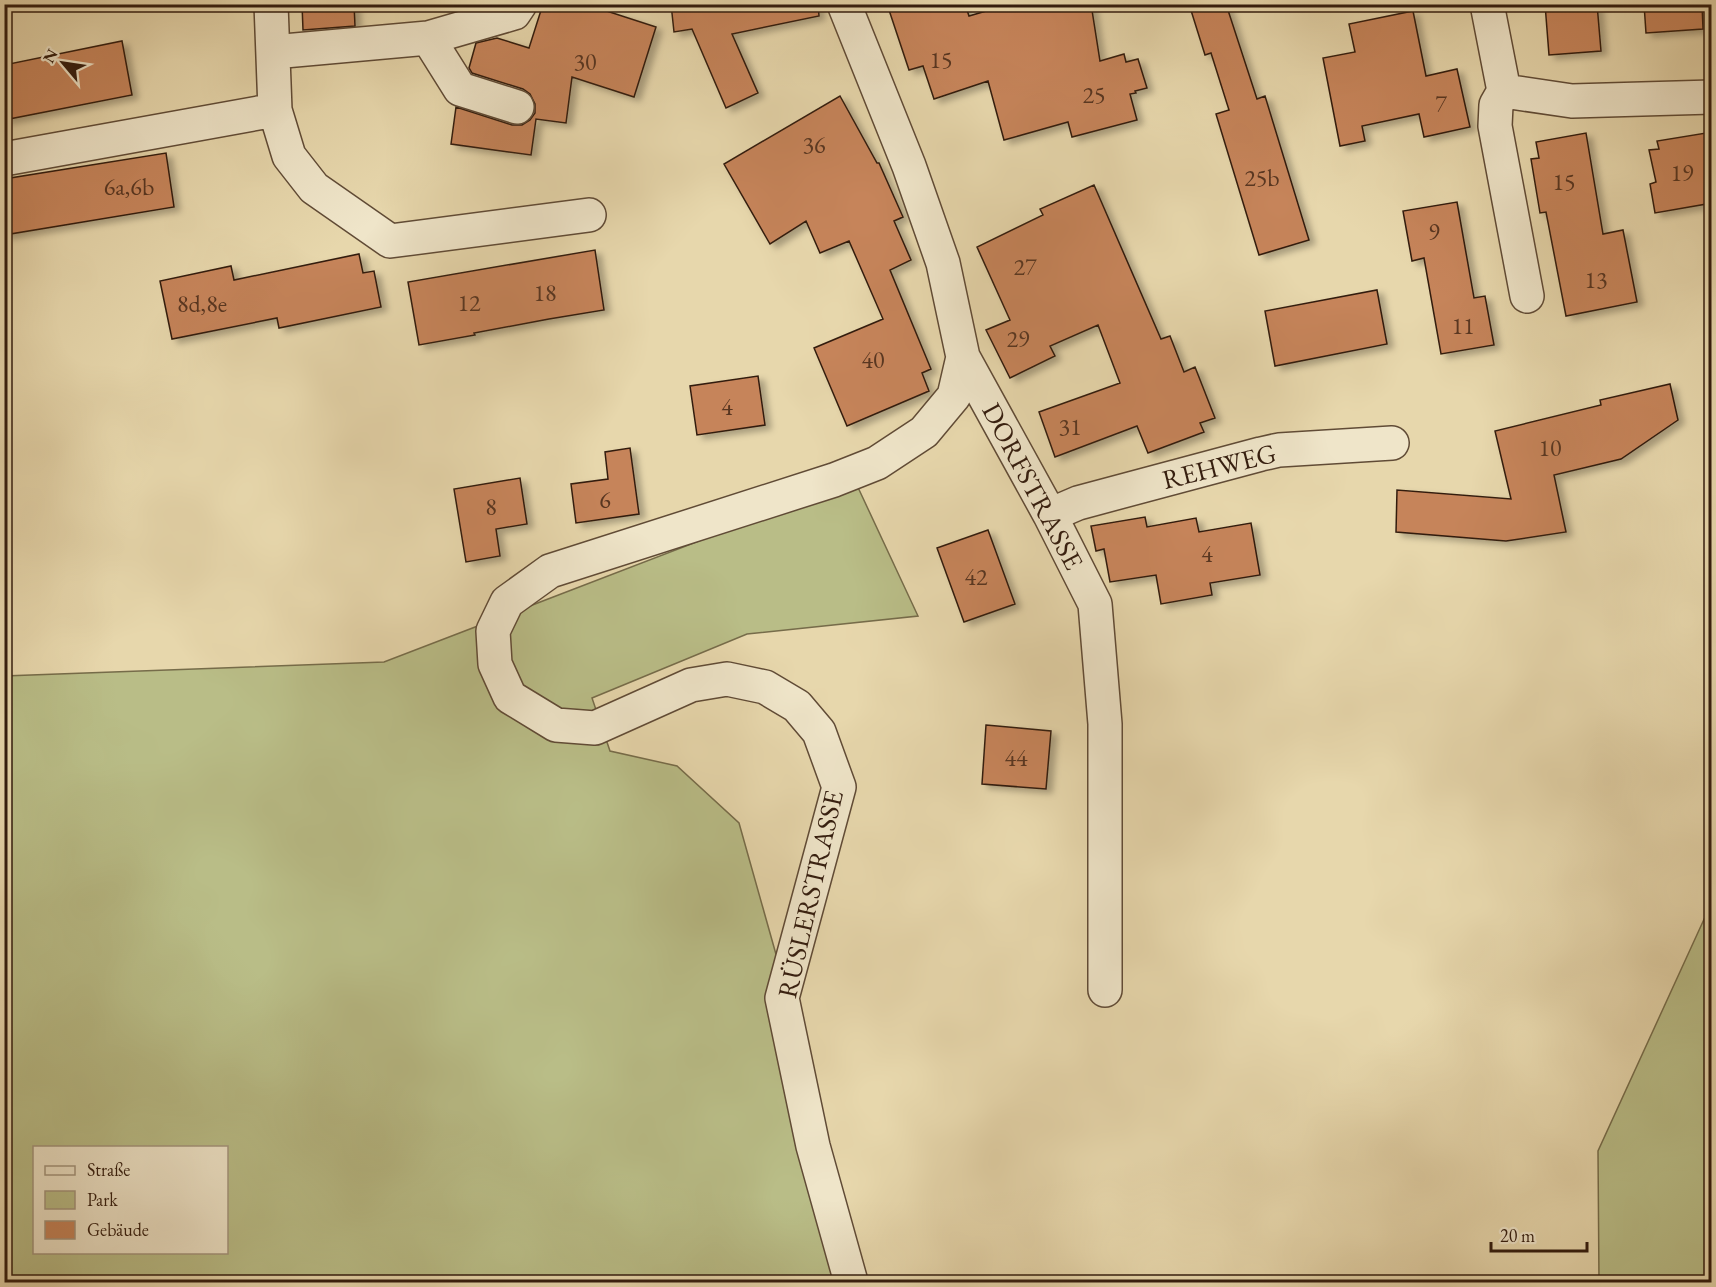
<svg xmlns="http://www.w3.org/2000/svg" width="1716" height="1287" font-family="'EB Garamond',serif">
<defs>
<filter id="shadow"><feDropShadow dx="6" dy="4" stdDeviation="3" flood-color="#0004"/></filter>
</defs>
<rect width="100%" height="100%" fill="#e7d7ac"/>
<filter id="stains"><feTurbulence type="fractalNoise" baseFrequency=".00333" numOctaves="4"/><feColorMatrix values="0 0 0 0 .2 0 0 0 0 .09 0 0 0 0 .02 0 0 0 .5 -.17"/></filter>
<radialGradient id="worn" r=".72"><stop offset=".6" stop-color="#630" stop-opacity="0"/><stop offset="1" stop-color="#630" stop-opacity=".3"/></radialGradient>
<path fill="#b9bd87" stroke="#766c4a" stroke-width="1.5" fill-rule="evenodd" d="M 855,481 L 918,616 L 747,634 L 592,698 L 610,751 L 677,766 L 739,823 L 830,1146 L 863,1282 L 5,1282 L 4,676 L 384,662 ZM 34,1148 L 226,1148 L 226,1252 L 34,1252 Z
M 1711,904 L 1711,1282 L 1599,1282 L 1598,1151 Z"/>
<path fill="#c6845a" stroke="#331c0e" stroke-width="1.5" filter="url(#shadow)" d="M 302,4 L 354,4 L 355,26 L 303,30 Z
M 543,4 L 585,4 L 656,27 L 634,97 L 572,77 L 566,123 L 536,119 L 531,155 L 451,144 L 456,107 L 512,125 L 522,125 L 530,120 L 535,113 L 535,104 L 530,94 L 523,89 L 472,73 L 469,68 L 476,43 L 497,38 L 529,48 Z
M 671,4 L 818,4 L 819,16 L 732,34 L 758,93 L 726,108 L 692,29 L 674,32 Z
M 887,4 L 965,4 L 969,16 L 993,9 L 994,11 L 1017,8 L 1018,11 L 1058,4 L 1091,4 L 1100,61 L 1124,54 L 1126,62 L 1138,59 L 1147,88 L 1135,91 L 1136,93 L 1130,94 L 1137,120 L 1072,137 L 1068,122 L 1004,140 L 988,81 L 934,99 L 923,66 L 909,70 Z
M 1189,4 L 1226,4 L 1257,99 L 1265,96 L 1309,240 L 1259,255 L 1216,114 L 1229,110 L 1211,53 L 1205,55 Z
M 1545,4 L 1597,4 L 1601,51 L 1549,55 Z
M 1644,4 L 1702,4 L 1703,29 L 1646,33 Z
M 1413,11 L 1426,76 L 1457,69 L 1470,127 L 1424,137 L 1419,114 L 1362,126 L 1365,141 L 1340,146 L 1323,58 L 1355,52 L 1349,24 Z
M 122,41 L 132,95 L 4,120 L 4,65 Z
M 840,96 L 877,163 L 879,163 L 903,217 L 894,221 L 911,260 L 890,270 L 931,369 L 922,373 L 929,391 L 847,426 L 814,348 L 883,319 L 849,241 L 820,253 L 806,221 L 770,244 L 724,164 Z
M 1586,133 L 1603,234 L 1623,230 L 1637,302 L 1566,316 L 1546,212 L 1540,213 L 1531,159 L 1539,158 L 1536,142 Z
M 1706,133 L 1708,140 L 1712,139 L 1712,203 L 1655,213 L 1650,184 L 1656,182 L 1649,150 L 1659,149 L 1657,141 Z
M 166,153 L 174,207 L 4,235 L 4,179 Z
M 1094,185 L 1161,339 L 1170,336 L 1184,372 L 1195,367 L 1215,418 L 1200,423 L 1204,432 L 1148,453 L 1137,426 L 1055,457 L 1039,412 L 1120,383 L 1098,325 L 1050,346 L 1055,356 L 1010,378 L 986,330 L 1010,320 L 977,247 L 1043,215 L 1040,209 Z
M 1457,202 L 1474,298 L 1485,296 L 1494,345 L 1441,354 L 1424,258 L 1412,261 L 1403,211 Z
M 595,250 L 604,310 L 549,319 L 474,333 L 475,335 L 419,345 L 408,282 Z
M 359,254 L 363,273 L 374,271 L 381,307 L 279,328 L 277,318 L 172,339 L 160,281 L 231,266 L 234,280 Z
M 1377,290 L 1387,344 L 1275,366 L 1265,311 Z
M 758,376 L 765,425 L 697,435 L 690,386 Z
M 1670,384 L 1678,420 L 1621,459 L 1554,475 L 1566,532 L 1506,541 L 1396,532 L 1397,490 L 1511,499 L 1495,431 L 1601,405 L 1600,400 Z
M 630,448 L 639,514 L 576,523 L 571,484 L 608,479 L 605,452 Z
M 520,478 L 527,524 L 496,529 L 500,556 L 466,562 L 454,489 Z
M 1145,517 L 1147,527 L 1196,518 L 1199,532 L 1251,523 L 1260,575 L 1210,583 L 1212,595 L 1161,604 L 1156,575 L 1110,582 L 1104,549 L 1096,551 L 1091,526 Z
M 988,530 L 1015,604 L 964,622 L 937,548 Z
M 986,725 L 1051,731 L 1046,789 L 982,784 Z"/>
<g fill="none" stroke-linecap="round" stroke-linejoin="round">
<defs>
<path id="minor" d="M 271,4 L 275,110 L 289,156 L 314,188 L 390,241 L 589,215
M 844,4 L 909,166 L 943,263 L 963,357 L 1050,515 L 1095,604 L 1105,724 L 1105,990
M 1487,4 L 1504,91 L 1572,101 L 1712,97
M 428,38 L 460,89 L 517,107
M 273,52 L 428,38 L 514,13 L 520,4
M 1504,91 L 1496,105 L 1495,126 L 1527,296
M 4,159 L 275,110
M 1050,515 L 1078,503 L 1261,454 L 1279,450 L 1392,443
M 851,1282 L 813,1146 L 782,998 L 839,787 L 819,732 L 797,706 L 765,687 L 727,679 L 691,685 L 595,728 L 556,725 L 510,697 L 495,664 L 493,631 L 507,602 L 550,571 L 834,480 L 877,463 L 924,432 L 954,396 L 963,357"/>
</defs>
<use href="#minor" stroke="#604b36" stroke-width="36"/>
<use href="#minor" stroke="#efe5c9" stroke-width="33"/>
</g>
<g text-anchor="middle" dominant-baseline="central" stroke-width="4.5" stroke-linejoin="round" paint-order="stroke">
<g font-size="24" fill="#583621">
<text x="941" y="59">15</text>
<text x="585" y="61">30</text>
<text x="1094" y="94">25</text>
<text x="1441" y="103">7</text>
<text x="814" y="144">36</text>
<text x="1682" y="172">19</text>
<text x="1262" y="177">25b</text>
<text x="1564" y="181">15</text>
<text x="129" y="186">6a,6b</text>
<text x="1434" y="231">9</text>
<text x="1025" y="266">27</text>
<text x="1596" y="279">13</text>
<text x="545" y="292">18</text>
<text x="469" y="302">12</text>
<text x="202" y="303">8d,8e</text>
<text x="1463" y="325">11</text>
<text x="1018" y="338">29</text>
<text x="873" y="359">40</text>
<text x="727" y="406">4</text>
<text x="1070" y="426">31</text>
<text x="1550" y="447">10</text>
<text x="605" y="499">6</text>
<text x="491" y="506">8</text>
<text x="1207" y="553">4</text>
<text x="976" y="576">42</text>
<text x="1016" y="757">44</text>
</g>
<g font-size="27" fill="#331c0e" stroke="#efe5c9">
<text transform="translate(1219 466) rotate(-14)">REHWEG</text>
<text transform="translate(1033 486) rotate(62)">DORFSTRASSE</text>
<text transform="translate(810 894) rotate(-77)">RÜSLERSTRASSE</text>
</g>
</g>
<rect width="1716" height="1287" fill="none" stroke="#e7d7ac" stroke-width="24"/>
<rect x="6" y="6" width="1704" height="1275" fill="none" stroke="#331c0e" stroke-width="3"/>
<rect x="12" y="12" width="1692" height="1263" fill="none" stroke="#331c0e" stroke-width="1.5"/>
<rect x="33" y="1146" width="195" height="108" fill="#efe5c9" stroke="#a4957e" stroke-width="1.5"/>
<rect x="45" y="1166" width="30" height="9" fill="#efe5c9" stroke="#a4957e" stroke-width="1.5"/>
<text x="87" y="1176" font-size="18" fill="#331c0e">Straße</text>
<rect x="45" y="1191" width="30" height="18" fill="#b9bd87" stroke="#a4957e" stroke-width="1.5"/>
<text x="87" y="1206" font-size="18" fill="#331c0e">Park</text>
<rect x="45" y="1221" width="30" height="18" fill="#c6845a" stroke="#a4957e" stroke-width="1.5"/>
<text x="87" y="1236" font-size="18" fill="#331c0e">Gebäude</text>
<g transform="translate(63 63) rotate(299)" stroke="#efe5c9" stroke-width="4.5" paint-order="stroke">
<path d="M0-4.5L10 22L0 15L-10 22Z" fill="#331c0e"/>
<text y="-9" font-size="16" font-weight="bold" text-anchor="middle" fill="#331c0e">N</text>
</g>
<path d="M1491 1242v9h96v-9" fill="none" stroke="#331c0e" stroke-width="3"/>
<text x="1500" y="1242" font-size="18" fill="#331c0e" stroke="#efe5c9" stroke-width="4.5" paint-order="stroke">20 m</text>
<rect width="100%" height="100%" filter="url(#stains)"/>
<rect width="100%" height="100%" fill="url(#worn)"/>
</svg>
